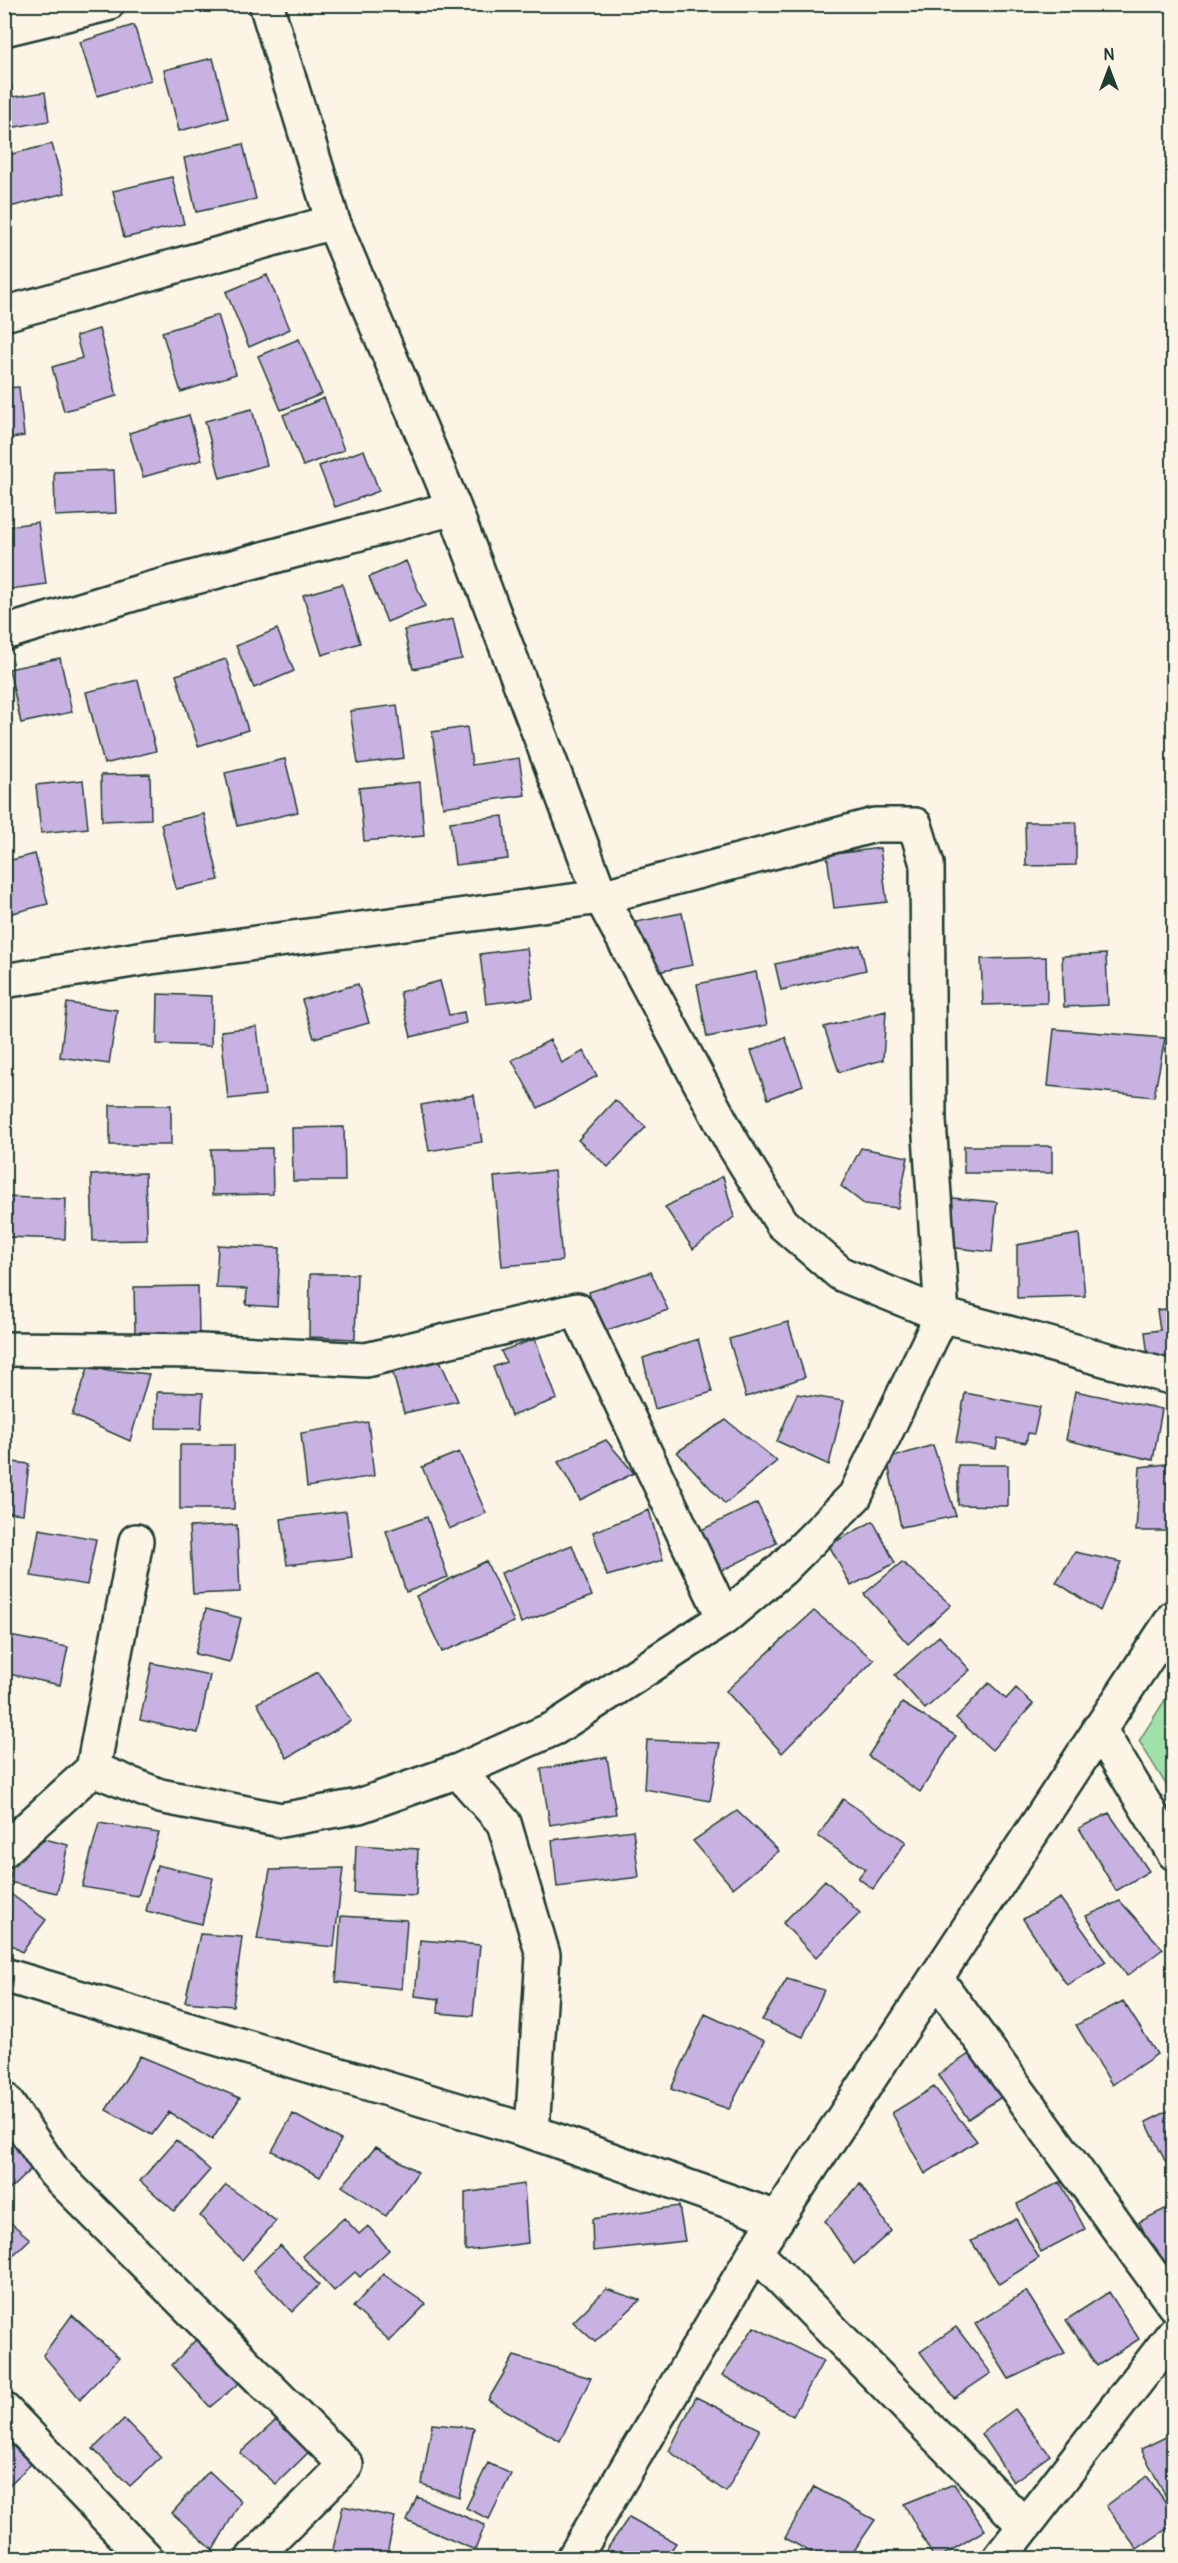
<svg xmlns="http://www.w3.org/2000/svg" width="1178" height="2563" font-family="Pangolin,sans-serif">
<rect width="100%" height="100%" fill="#fcf5e5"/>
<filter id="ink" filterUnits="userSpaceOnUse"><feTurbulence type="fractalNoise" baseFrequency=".0167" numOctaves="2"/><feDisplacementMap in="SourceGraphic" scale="12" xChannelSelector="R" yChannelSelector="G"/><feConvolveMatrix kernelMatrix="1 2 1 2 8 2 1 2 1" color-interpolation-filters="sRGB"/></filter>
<g filter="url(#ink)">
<path fill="#a0e0a9" stroke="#608e6e" stroke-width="1.5" d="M 1173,1687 L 1173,1796 L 1139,1741 Z"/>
<path fill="#c8b2e1" stroke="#1f3d34" stroke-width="1.5" d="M 134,25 L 151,80 L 97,96 L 80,42 Z
M 213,58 L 228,118 L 179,131 L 164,70 Z
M 9,68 L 13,97 L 45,92 L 49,121 L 4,129 L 4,69 Z
M 52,144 L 65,193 L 6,208 L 4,156 Z
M 243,144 L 256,199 L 196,212 L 184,158 Z
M 172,177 L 184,224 L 124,238 L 113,191 Z
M 267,275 L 290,329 L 249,347 L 226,292 Z
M 218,315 L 236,374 L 181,392 L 162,332 Z
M 99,329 L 117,396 L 64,411 L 52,367 L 82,358 L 76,336 Z
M 299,339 L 322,394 L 281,410 L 258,356 Z
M 19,387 L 24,436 L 4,439 L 4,388 Z
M 324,398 L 344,450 L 303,466 L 283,415 Z
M 252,409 L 267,465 L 220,478 L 205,421 Z
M 189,415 L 202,460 L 143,477 L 129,433 Z
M 364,450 L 379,491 L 335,507 L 319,466 Z
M 114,470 L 116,513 L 55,516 L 54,472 Z
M 38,522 L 46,584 L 4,590 L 4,527 Z
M 406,561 L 425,606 L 387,622 L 369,577 Z
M 342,584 L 360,643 L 322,655 L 303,595 Z
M 453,619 L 462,659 L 413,669 L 404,630 Z
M 277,629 L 294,671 L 254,688 L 236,646 Z
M 60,658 L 72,712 L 21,723 L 9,669 Z
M 226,659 L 248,730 L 198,746 L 176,675 Z
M 138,680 L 156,751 L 104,764 L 86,692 Z
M 397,705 L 404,758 L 358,764 L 350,711 Z
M 467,727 L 472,765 L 519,758 L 525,795 L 443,807 L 432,732 Z
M 285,759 L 298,812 L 237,826 L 225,773 Z
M 150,774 L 151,819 L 102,821 L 101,775 Z
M 83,780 L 88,828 L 41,833 L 36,785 Z
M 420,782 L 424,836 L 364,841 L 359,788 Z
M 204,814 L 219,880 L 176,889 L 161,824 Z
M 503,816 L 508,859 L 455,865 L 450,822 Z
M 1025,822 L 1076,822 L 1076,865 L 1026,866 Z
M 880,848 L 887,902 L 834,908 L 827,855 Z
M 35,854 L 48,904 L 5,915 L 4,862 Z
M 682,913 L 693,965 L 647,974 L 636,922 Z
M 860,945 L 866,970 L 781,990 L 775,964 Z
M 527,948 L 533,998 L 486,1004 L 480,954 Z
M 1106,954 L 1108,1005 L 1064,1007 L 1062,956 Z
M 1046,957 L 1047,1003 L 983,1005 L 981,959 Z
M 756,972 L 767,1025 L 707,1037 L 697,984 Z
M 440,981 L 449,1015 L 464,1012 L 466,1023 L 411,1037 L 400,992 Z
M 358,984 L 369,1023 L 314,1038 L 302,1000 Z
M 158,994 L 212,996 L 211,1046 L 157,1044 Z
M 67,1003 L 117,1010 L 109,1064 L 60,1057 Z
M 886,1011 L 883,1060 L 839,1072 L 824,1027 Z
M 257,1027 L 265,1095 L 228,1099 L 221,1031 Z
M 1054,1029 L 1165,1038 L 1154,1097 L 1048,1086 Z
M 785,1037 L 803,1085 L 768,1099 L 751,1051 Z
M 550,1040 L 562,1063 L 584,1051 L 597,1076 L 538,1108 L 512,1060 Z
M 474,1095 L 482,1142 L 429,1151 L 421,1105 Z
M 615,1100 L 646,1127 L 608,1167 L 578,1140 Z
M 110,1105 L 171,1105 L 171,1145 L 110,1145 Z
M 344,1127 L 345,1181 L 293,1181 L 292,1128 Z
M 964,1146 L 1052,1146 L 1052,1173 L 964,1173 Z
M 272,1148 L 273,1194 L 212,1195 L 211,1149 Z
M 861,1148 L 908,1157 L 898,1208 L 864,1204 L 841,1186 Z
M 554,1171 L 562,1261 L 502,1266 L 494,1177 Z
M 145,1173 L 147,1240 L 93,1241 L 91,1175 Z
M 723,1176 L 734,1217 L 693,1249 L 665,1207 Z
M 4,1197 L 66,1199 L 65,1239 L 4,1237 Z
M 952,1198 L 997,1202 L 992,1252 L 947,1247 Z
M 1174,1223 L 1174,1261 L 1167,1225 Z
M 1079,1234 L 1085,1296 L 1017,1298 L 1017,1245 Z
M 218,1245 L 280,1248 L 277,1307 L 246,1305 L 247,1289 L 216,1288 Z
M 651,1272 L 668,1310 L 598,1333 L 589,1292 Z
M 310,1274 L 357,1274 L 355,1339 L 309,1337 Z
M 198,1286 L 199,1333 L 135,1334 L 134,1287 Z
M 1174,1308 L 1174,1362 L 1149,1365 L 1145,1332 L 1160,1330 L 1157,1310 Z
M 788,1322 L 805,1377 L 746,1397 L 729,1339 Z
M 535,1339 L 557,1399 L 511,1416 L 493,1367 L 506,1362 L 501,1351 Z
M 698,1339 L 712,1392 L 655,1409 L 643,1358 Z
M 438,1356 L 458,1401 L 404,1413 L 392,1370 Z
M 88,1368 L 149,1374 L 130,1441 L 72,1415 Z
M 1075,1391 L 1162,1409 L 1153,1460 L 1066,1440 Z
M 157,1392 L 203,1393 L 201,1429 L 156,1428 Z
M 965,1393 L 1040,1407 L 1034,1434 L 1028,1433 L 1026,1443 L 998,1438 L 996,1449 L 956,1442 Z
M 4,1394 L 9,1394 L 9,1444 L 4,1444 Z
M 797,1394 L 844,1401 L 829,1465 L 777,1441 Z
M 726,1420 L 777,1461 L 725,1504 L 677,1452 Z
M 368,1422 L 374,1476 L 307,1487 L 301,1433 Z
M 606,1440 L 634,1473 L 580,1500 L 558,1462 Z
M 180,1445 L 234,1445 L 234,1509 L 180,1509 Z
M 933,1445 L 956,1516 L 901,1527 L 887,1459 Z
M 459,1452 L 486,1513 L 449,1529 L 422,1467 Z
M 4,1461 L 29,1464 L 23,1514 L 4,1512 Z
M 1174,1463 L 1170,1531 L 1136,1531 L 1140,1467 Z
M 958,1465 L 1008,1465 L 1008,1506 L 958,1505 Z
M 757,1503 L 777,1543 L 717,1573 L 697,1532 Z
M 649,1510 L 663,1560 L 607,1576 L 593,1532 Z
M 346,1511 L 352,1557 L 287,1565 L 281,1519 Z
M 427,1517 L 448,1577 L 406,1592 L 386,1531 Z
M 873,1521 L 895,1563 L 851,1586 L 829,1545 Z
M 237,1525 L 240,1592 L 193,1594 L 189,1527 Z
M 39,1529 L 96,1539 L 87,1585 L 31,1576 Z
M 572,1545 L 592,1596 L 521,1623 L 501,1573 Z
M 1075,1552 L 1121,1562 L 1100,1611 L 1056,1582 Z
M 486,1561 L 514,1622 L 442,1652 L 416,1596 Z
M 902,1562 L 951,1605 L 908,1644 L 864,1594 Z
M 206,1609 L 241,1618 L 230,1662 L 195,1654 Z
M 814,1611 L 874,1660 L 782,1753 L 726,1691 Z
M 4,1635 L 68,1647 L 60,1685 L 4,1673 Z
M 939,1636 L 970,1670 L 925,1709 L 895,1675 Z
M 152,1663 L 210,1675 L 198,1733 L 140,1720 Z
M 318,1672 L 351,1721 L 287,1758 L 257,1703 Z
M 989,1683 L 1006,1699 L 1016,1688 L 1033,1704 L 992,1750 L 956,1718 Z
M 902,1703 L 956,1736 L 920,1792 L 868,1756 Z
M 647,1740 L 720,1743 L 710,1801 L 644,1789 Z
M 607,1757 L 616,1814 L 550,1825 L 541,1769 Z
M 843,1799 L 906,1842 L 873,1889 L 858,1878 L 865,1869 L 818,1836 Z
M 737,1811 L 779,1851 L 733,1888 L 693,1841 Z
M 1109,1813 L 1149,1871 L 1116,1891 L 1079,1828 Z
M 99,1823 L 159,1833 L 138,1896 L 82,1887 Z
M 633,1830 L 639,1877 L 557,1887 L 552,1840 Z
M 45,1839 L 68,1845 L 57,1893 L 9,1882 L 14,1859 Z
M 356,1845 L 418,1849 L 416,1896 L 354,1893 Z
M 157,1865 L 213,1878 L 202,1924 L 146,1911 Z
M 343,1868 L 334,1947 L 257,1939 L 270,1870 Z
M 825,1880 L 860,1913 L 816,1958 L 783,1923 Z
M 4,1889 L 46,1920 L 22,1952 L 4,1939 Z
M 1060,1898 L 1106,1962 L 1067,1985 L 1023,1919 Z
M 1120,1901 L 1163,1949 L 1127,1976 L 1086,1916 Z
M 341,1916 L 407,1920 L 402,1989 L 336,1982 Z
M 200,1934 L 242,1937 L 233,2006 L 185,2002 Z
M 420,1940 L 480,1945 L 473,2016 L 438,2013 L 439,1999 L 415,1996 Z
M 787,1979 L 824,1990 L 803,2037 L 762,2020 Z
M 1123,2001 L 1157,2054 L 1112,2085 L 1076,2025 Z
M 705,2014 L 764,2041 L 729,2109 L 671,2089 Z
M 972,2052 L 1003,2096 L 968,2119 L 938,2075 Z
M 140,2056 L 240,2098 L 212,2140 L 169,2112 L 152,2135 L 106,2110 Z
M 934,2087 L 977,2141 L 925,2174 L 892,2113 Z
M 1174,2108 L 1174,2166 L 1169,2169 L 1146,2122 Z
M 293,2114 L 341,2140 L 320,2177 L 272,2151 Z
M 10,2139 L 35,2165 L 4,2195 L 4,2145 Z
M 176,2140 L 210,2170 L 174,2211 L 140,2181 Z
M 376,2147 L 418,2172 L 386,2216 L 342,2186 Z
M 1060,2182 L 1085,2229 L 1041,2252 L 1017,2204 Z
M 524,2184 L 528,2243 L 465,2251 L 465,2193 Z
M 860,2184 L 891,2231 L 854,2264 L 825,2221 Z
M 226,2185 L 276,2221 L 242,2260 L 200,2216 Z
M 1173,2205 L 1174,2261 L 1162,2267 L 1139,2222 Z
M 679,2206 L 685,2241 L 593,2251 L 592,2219 Z
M 4,2217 L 30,2239 L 4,2264 Z
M 344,2218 L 359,2234 L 368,2226 L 389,2250 L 360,2277 L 355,2272 L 334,2291 L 302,2256 Z
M 1016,2219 L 1039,2258 L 999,2284 L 971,2241 Z
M 280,2245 L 319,2285 L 292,2312 L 253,2271 Z
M 383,2274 L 426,2304 L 390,2341 L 353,2307 Z
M 606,2289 L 640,2300 L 595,2342 L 573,2322 Z
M 1026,2291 L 1065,2353 L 1009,2379 L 975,2324 Z
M 1109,2292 L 1139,2339 L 1097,2366 L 1066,2320 Z
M 72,2315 L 119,2358 L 80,2399 L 43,2355 Z
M 754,2327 L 823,2361 L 793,2416 L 722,2375 Z
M 956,2327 L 991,2373 L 954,2398 L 920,2352 Z
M 203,2332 L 249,2375 L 210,2407 L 172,2365 Z
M 514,2356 L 591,2378 L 560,2441 L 488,2400 Z
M 696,2397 L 760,2429 L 726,2492 L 669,2451 Z
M 1015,2409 L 1050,2455 L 1013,2482 L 981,2434 Z
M 281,2416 L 317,2444 L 276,2484 L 240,2453 Z
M 124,2419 L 161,2457 L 130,2486 L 93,2449 Z
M 432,2424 L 474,2428 L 459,2498 L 422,2484 Z
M 1174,2433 L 1174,2510 L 1173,2510 L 1141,2449 Z
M 4,2437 L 31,2464 L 4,2490 Z
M 488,2463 L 511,2474 L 489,2519 L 466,2508 Z
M 209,2471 L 241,2501 L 213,2550 L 172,2513 Z
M 1147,2476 L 1174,2514 L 1174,2524 L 1137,2549 L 1106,2506 Z
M 954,2484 L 985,2530 L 939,2558 L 934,2558 L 904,2504 Z
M 814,2487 L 875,2520 L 849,2558 L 821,2558 L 785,2538 Z
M 417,2497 L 485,2525 L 475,2550 L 407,2521 Z
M 343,2506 L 395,2517 L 386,2558 L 331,2558 Z
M 629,2517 L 676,2543 L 666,2558 L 601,2558 Z"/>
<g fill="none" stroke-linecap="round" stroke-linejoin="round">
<defs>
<path id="minor" d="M 266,4 L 333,222 L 454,508 L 601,897 L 732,1142 L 782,1223 L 841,1274 L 942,1315 L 1174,1378
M 4,29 L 107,4
M 4,314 L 333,222
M 4,633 L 143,591 L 454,508
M 4,981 L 151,957 L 601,897 L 875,825 L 915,825 L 927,864 L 929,1121 L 942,1315 L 855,1496 L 781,1570 L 724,1618 L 555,1728 L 458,1771 L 359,1806 L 281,1820 L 160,1796 L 93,1769 L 4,1850
M 4,1349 L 201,1351 L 366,1360 L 577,1310 L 724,1618
M 1099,1729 L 1174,1853
M 93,1769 L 136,1541
M 458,1771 L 504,1823 L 543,1955 L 532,2132
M 4,1975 L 532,2132 L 777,2218
M 936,1978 L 1174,2305
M 4,2099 L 54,2172 L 346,2465 L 253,2558
M 755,2252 L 1024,2525
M 4,2410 L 146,2558
M 574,2558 L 755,2252 L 1174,1617
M 1000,2558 L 1174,2333"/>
</defs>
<use href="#minor" stroke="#1f3d34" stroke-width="38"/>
<use href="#minor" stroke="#fcf5e5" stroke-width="33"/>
</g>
</g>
<rect width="1178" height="2563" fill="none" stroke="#fcf5e5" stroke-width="24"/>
<rect x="12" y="12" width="1154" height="2539" fill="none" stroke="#1f3d34" stroke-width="2" filter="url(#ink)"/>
<g transform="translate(1109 69)" stroke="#fcf5e5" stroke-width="4.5" paint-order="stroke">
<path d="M0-4.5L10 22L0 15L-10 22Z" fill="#1f3d34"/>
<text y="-9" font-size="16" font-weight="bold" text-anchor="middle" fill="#1f3d34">N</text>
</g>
</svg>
